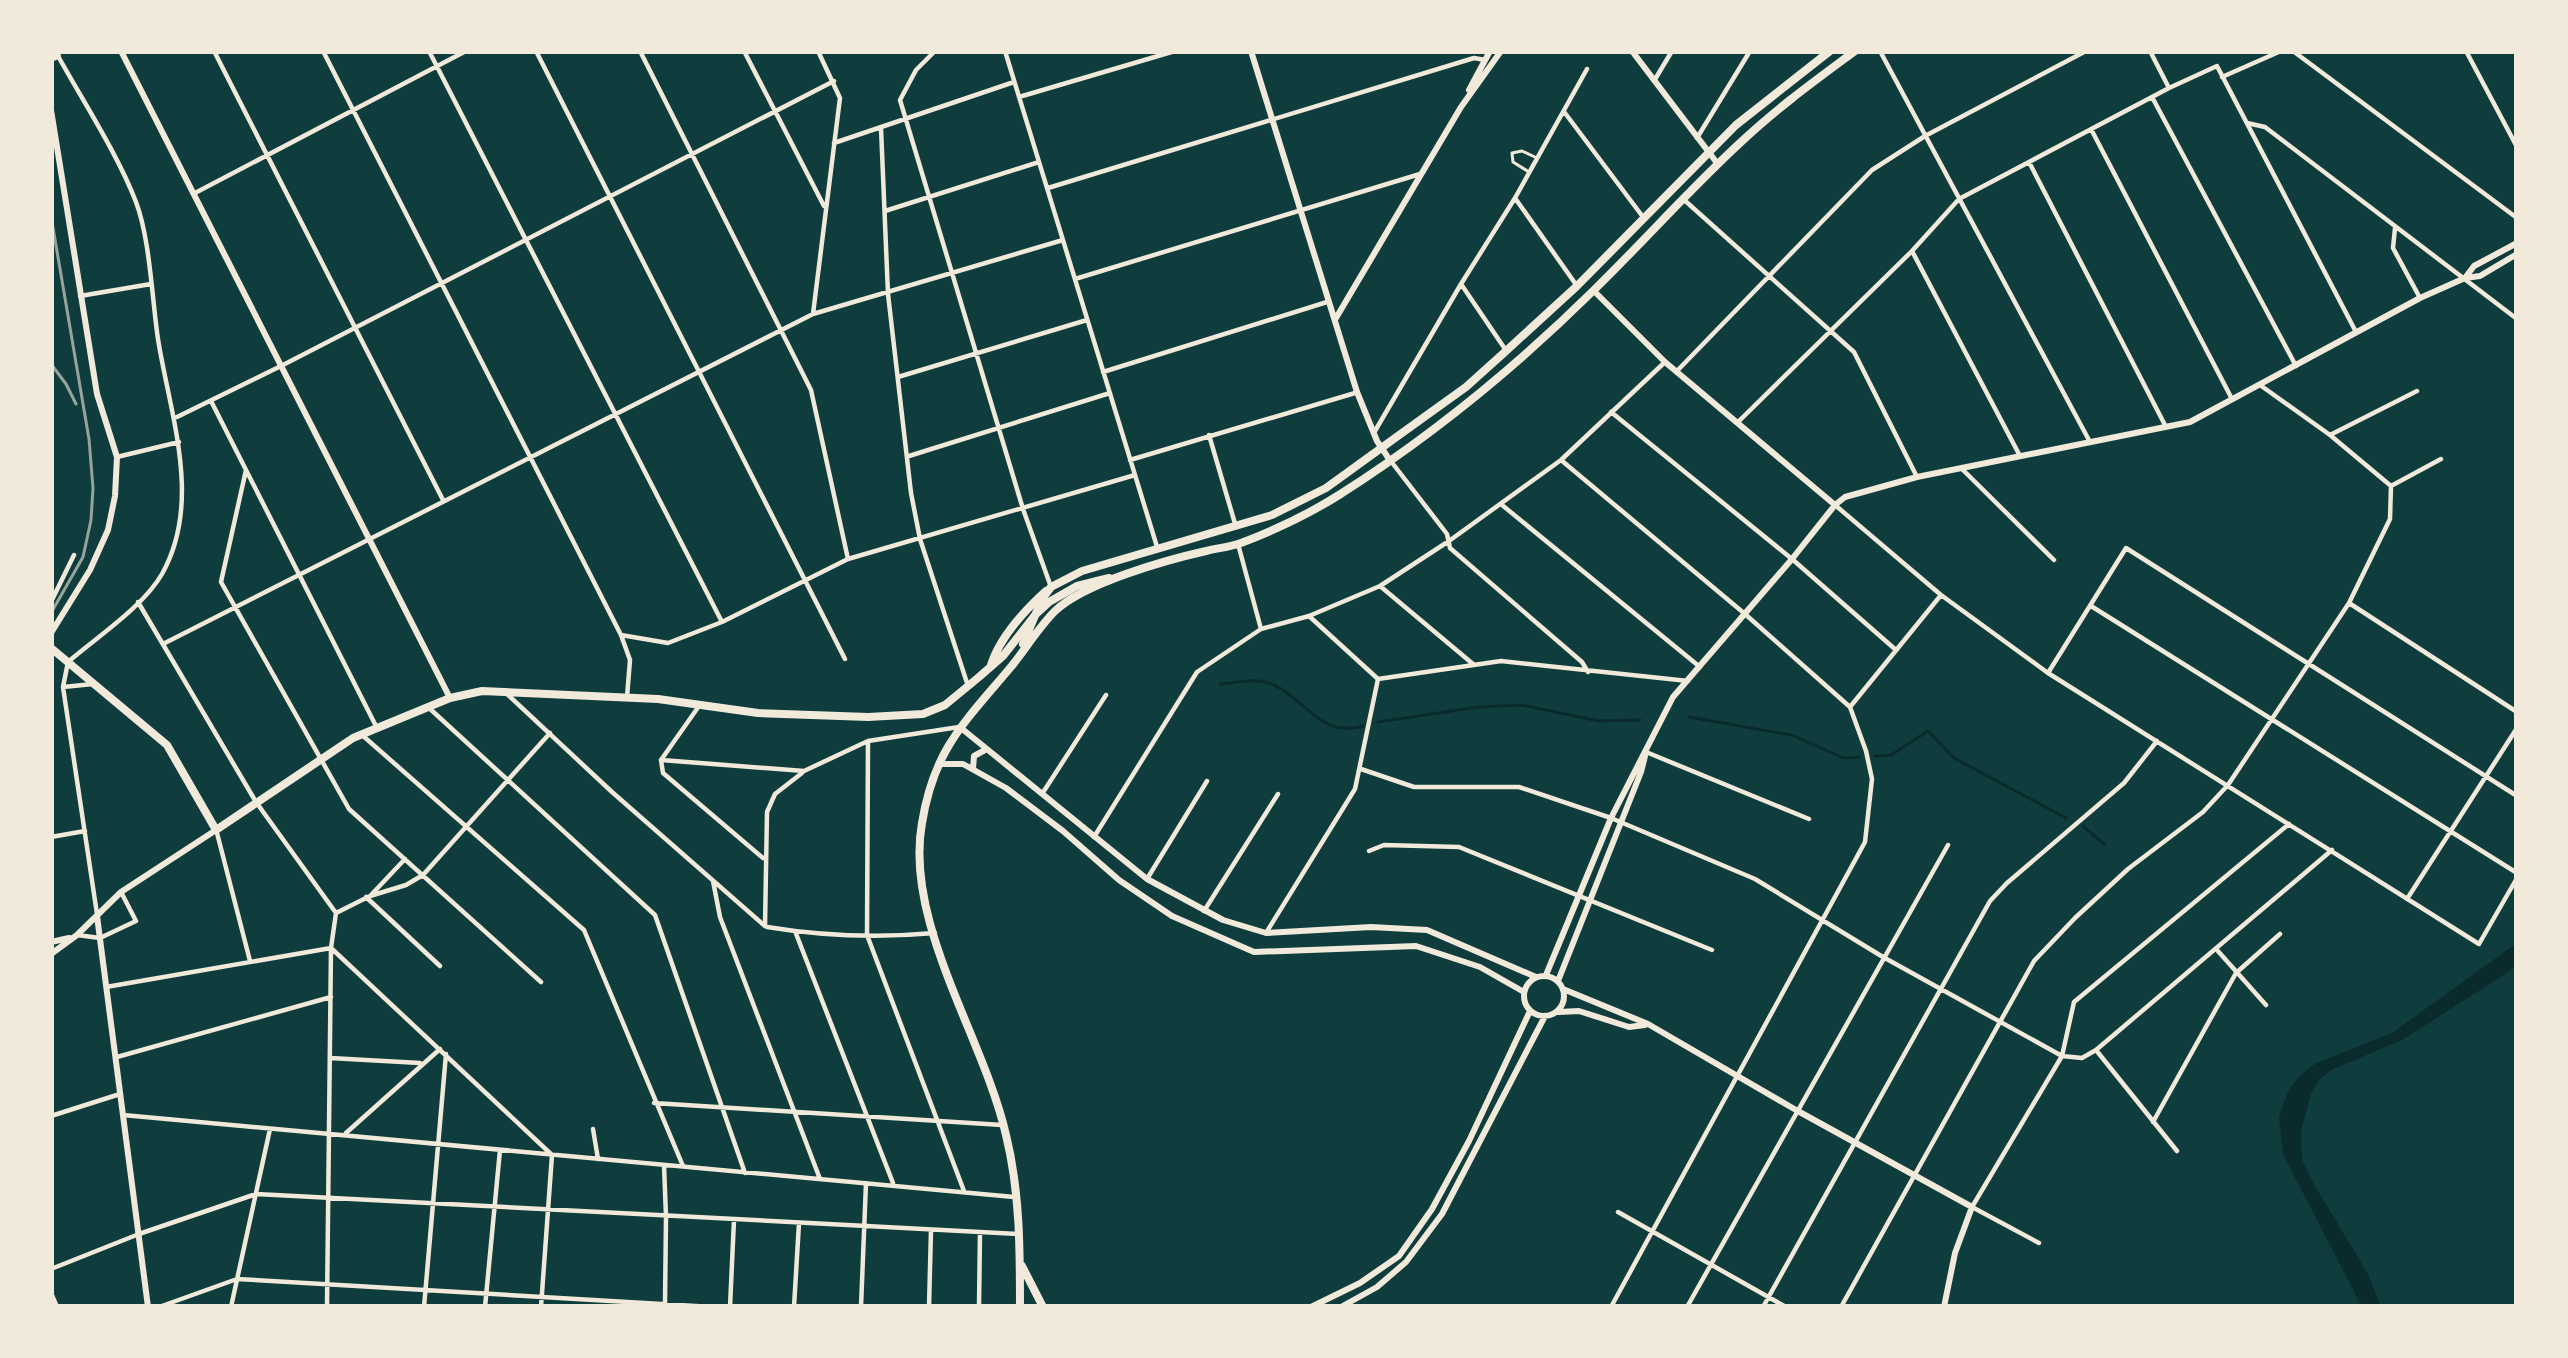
<svg xmlns="http://www.w3.org/2000/svg" width="2568" height="1358" font-family="Inter,sans-serif">
<rect width="100%" height="100%" fill="#0f3d3e"/>
<path fill="#0a2a2b" d="M 2517,943 L 2517,965 L 2510,971 L 2402,1040 L 2331,1070 L 2319,1080 L 2311,1094 L 2301,1131 L 2302,1160 L 2315,1186 L 2368,1274 L 2381,1307 L 2362,1307 L 2283,1154 L 2279,1117 L 2288,1091 L 2298,1077 L 2316,1063 L 2392,1033 Z"/>
<g fill="none" stroke-linecap="round" stroke-linejoin="round">
<path stroke="#0a2a2b" stroke-width="3" d="M 1220,684 C 1232,683 1247,680 1259,681 C 1299,685 1314,740 1363,726
M 1689,717 L 1792,735 L 1843,758 L 1860,757
M 1378,722 L 1478,707 L 1522,705 L 1599,721 L 1640,720
M 1875,756 L 1891,755 L 1928,731 L 1954,758 L 2066,818
M 2083,826 L 2105,845"/>
<path stroke="#f1e9da" stroke-width="3" d="M 1529,172 L 1513,162 L 1512,153 L 1522,151 L 1537,158"/>
<path stroke="#f1e9da" stroke-width="4.5" d="M 214,51 L 443,500
M 323,51 L 621,635 L 630,660 L 627,697
M 429,51 L 722,622
M 536,51 L 845,659
M 640,51 L 811,390 L 848,559
M 744,51 L 824,206
M 935,51 L 916,70 L 900,100 L 1023,509 L 1051,587
M 1005,51 L 1158,550
M 1880,51 L 2090,442
M 2150,51 L 2169,88
M 2293,51 L 2517,218
M 2466,51 L 2517,147
M 58,56 C 83,101 118,155 136,202 C 150,239 152,299 158,339 C 170,415 203,501 162,574 C 143,607 97,637 68,662 L 63,687 L 97,914
M 2222,77 L 2281,51
M 1654,81 L 1672,51
M 1019,97 L 1175,51
M 2152,97 L 2296,366
M 1565,113 L 1643,217
M 2247,123 L 2265,127 L 2517,319
M 881,128 L 888,294 L 911,493 L 920,539 L 968,686
M 2091,129 L 2232,399
M 1697,138 L 1750,51
M 834,143 L 1014,82
M 2029,162 L 2166,427
M 1048,188 L 1474,58 L 1485,60
M 195,193 L 466,51
M 1515,198 L 1577,286
M 1682,198 L 1854,352 L 1917,477
M 885,211 L 1039,162
M 2395,228 L 2393,248 L 2420,298
M 1912,251 L 2020,456
M 1075,279 L 1420,174
M 1461,284 L 1505,349
M 80,296 L 151,284
M 813,314 L 840,98 L 818,51
M 1103,372 L 1327,302
M 1676,372 L 1872,170 L 1925,136 L 2086,51
M 898,377 L 1087,320
M 211,401 L 377,728
M 1611,412 L 1792,559 L 1896,650
M 177,417 L 281,366 L 834,81
M 1737,423 L 1912,251 L 1959,199 L 2169,88 L 2217,66 L 2356,332
M 1375,431 L 1461,284 L 1515,198 L 1587,69
M 1209,435 L 1236,527
M 2330,435 L 2417,391
M 909,456 L 1110,393
M 117,457 L 179,442
M 1130,460 L 1355,393
M 1390,460 L 1447,534 L 1450,548 L 1582,662 L 1588,672
M 1561,460 L 1745,614 L 1850,707 L 1866,751 L 1872,779 L 1865,842 L 1611,1307
M 1961,468 L 2054,560
M 246,470 L 221,582 L 349,809 L 541,982
M 2391,486 L 2441,459
M 1502,505 L 1700,667
M 1835,505 L 1941,595 L 2048,673 L 2479,944 L 2517,878
M 1238,544 L 1261,629
M 1380,586 L 1473,664
M 51,602 L 74,555
M 138,602 L 256,802 L 336,913 L 331,948 L 327,1307
M 2349,603 L 2517,712
M 2091,606 L 2517,873
M 1309,616 L 1378,679
M 621,635 L 668,643 L 722,622 L 848,559 L 1135,475
M 163,644 L 813,314 L 1063,240
M 2048,673 L 2126,548 L 2517,796
M 1378,679 L 1501,661 L 1688,681
M 63,687 L 93,684
M 506,693 L 612,792 L 765,926
M 428,707 L 655,915 L 745,1173
M 1850,707 L 1941,595
M 362,735 L 584,930 L 683,1166
M 868,741 L 867,935 L 964,1191
M 1646,752 L 1809,819
M 661,760 L 804,771 L 868,741 L 959,727
M 661,760 L 663,773 L 763,858
M 661,760 L 699,706
M 1361,769 L 1414,787 L 1519,787 L 1611,818 L 1755,879 L 1883,957 L 2062,1056 L 2082,1058 L 2096,1050 L 2332,850
M 1042,794 L 1106,695
M 217,833 L 250,961
M 51,837 L 85,831
M 1094,837 L 1197,672 L 1261,629 L 1309,616 L 1380,586 L 1449,541 L 1561,460 L 1665,362
M 1369,851 L 1384,845 L 1459,847 L 1712,950
M 1147,879 L 1207,781
M 713,881 L 720,917 L 820,1179
M 372,894 L 405,859
M 366,897 L 440,966
M 2407,899 L 2517,728
M 1204,911 L 1278,794
M 336,913 L 370,896 L 406,885 L 423,875 L 550,733
M 765,926 L 767,812 L 775,794 L 802,773
M 767,927 C 822,936 879,938 935,933
M 795,931 L 893,1183
M 1266,933 L 1355,789 L 1378,679
M 77,935 L 100,938 L 136,921 L 121,892
M 2217,950 L 2266,1005
M 106,987 L 331,948 L 552,1155 L 541,1307
M 2096,1050 L 2177,1151
M 117,1057 L 331,997
M 330,1058 L 420,1063
M 654,1103 L 1002,1125
M 123,1115 L 1014,1197
M 51,1116 L 120,1094
M 2153,1122 L 2236,973 L 2280,934
M 593,1129 L 598,1159
M 346,1133 L 440,1049
M 664,1165 L 666,1217 L 665,1303
M 1618,1212 L 1786,1307
M 2039,1243 L 1972,1207 L 2062,1056 L 2074,1002 L 2289,824
M 51,1269 L 139,1234 L 256,1194 L 1020,1234
M 51,1293 L 57,1307
M 159,1307 L 237,1279 L 713,1307
M 231,1307 L 270,1129
M 424,1307 L 446,1054
M 485,1307 L 500,1150
M 730,1307 L 734,1220
M 794,1307 L 799,1223
M 861,1307 L 866,1183
M 929,1307 L 931,1230
M 979,1307 L 980,1232
M 1687,1307 L 1948,845
M 1763,1307 L 1990,901 L 2007,883 L 2124,783 L 2157,741
M 1841,1307 L 2034,961 L 2075,918 L 2128,869 L 2203,812 L 2228,785 L 2349,603 L 2390,519 L 2391,486 L 2330,435 L 2260,385"/>
<path stroke="#f1e9da" stroke-width="6" d="M 121,51 L 450,698
M 1251,51 L 1357,392 L 1377,441 L 1389,459
M 1632,51 L 1717,163
M 51,59 L 58,56 L 55,51
M 1469,90 L 1490,51
M 51,110 L 97,394 L 117,457 L 115,496 L 108,530 L 90,570 L 51,633
M 2465,278 L 2474,266 L 2517,243
M 1594,291 L 1665,362 L 1835,505
M 1336,318 L 1461,107 L 1501,51
M 961,728 L 1147,879 L 1223,920 L 1266,933 L 1371,927 L 1427,930 L 1536,977
M 941,764 L 963,764 L 1006,788 L 1063,831 L 1119,880 L 1172,916 L 1254,952 L 1416,946 L 1480,967 L 1524,992
M 973,769 L 974,756 L 985,750
M 97,916 L 148,1307
M 51,942 L 69,938
M 51,954 L 77,935 L 121,892 L 216,830
M 1546,975 L 1611,818 L 1673,697 L 1792,559 L 1835,505 L 1845,497 L 1917,477 L 2190,422 L 2420,298 L 2465,278 L 2480,276 L 2517,254
M1524 996a20 20 0 1 1 40 0a20 20 0 1 1-40 0Z
M 1558,981 L 1641,772 L 1645,756
M 1563,989 L 1648,1024 L 1796,1110 L 1972,1207 L 1955,1253 L 1944,1307
M 1559,1012 L 1579,1011 L 1629,1027 L 1645,1025
M 1311,1307 L 1360,1283 L 1399,1256 L 1432,1209 L 1469,1141 L 1530,1011
M 1341,1307 L 1377,1287 L 1406,1262 L 1442,1214 L 1545,1016"/>
<path stroke="#f1e9da" stroke-width="8" d="M 51,648 L 167,745 L 216,830 L 353,738 L 450,698 L 482,691 L 658,699 L 758,713 L 868,717 L 923,714 L 945,705 L 979,677 L 1003,656 L 1036,614 L 1049,602 L 1077,586 L 1109,578
M 991,665 C 1000,637 1024,611 1046,591"/>
<path stroke="#f1e9da" stroke-width="8" d="M 1023,644 L 1042,599 L 1051,587 L 1082,571 L 1272,515 L 1326,488 L 1402,433 L 1466,387 L 1506,351 L 1577,286 L 1736,125 L 1830,51
M 1022,1266 L 1043,1307
M 1020,1307 C 1020,1249 1020,1192 1006,1135 C 984,1038 904,923 922,823 C 934,749 964,723 1010,668 C 1025,650 1038,628 1055,611 C 1084,583 1166,560 1206,551 C 1218,548 1230,547 1241,543 C 1275,530 1309,514 1339,495 C 1430,437 1517,366 1594,290 C 1644,241 1690,189 1741,142 C 1777,108 1816,80 1855,51"/>
<path stroke="#97a49c" stroke-width="3" d="M 51,216 L 89,439 L 93,488 L 91,520 L 83,557 L 51,613
M 51,364 L 66,384 L 76,404"/>
</g>
<rect width="2568" height="1358" fill="none" stroke="#f1e9da" stroke-width="108"/>
</svg>
